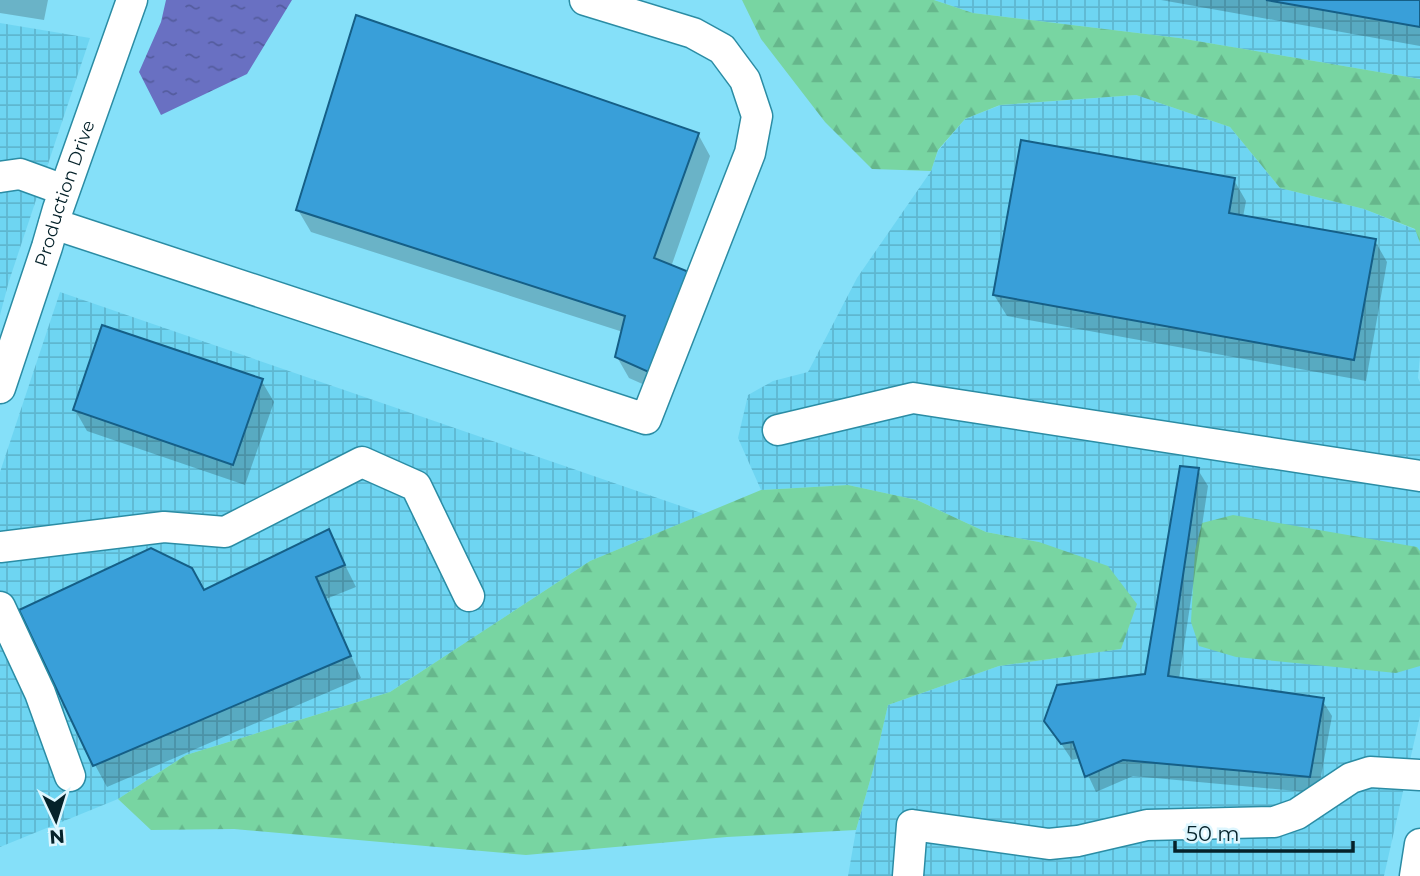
<svg xmlns="http://www.w3.org/2000/svg" width="1420" height="876" font-family="Montserrat,sans-serif">
<defs>
<pattern id="industrial-grid" width="8" height="8" patternUnits="userSpaceOnUse" patternTransform="scale(1.75)"><rect width="8" height="8" fill="#6ed5f2"/><path d="M0 4h8M4 0v8" fill="none" stroke="#5eb7d0"/></pattern>
<pattern id="forest-firs" width="22" height="20" patternUnits="userSpaceOnUse" patternTransform="scale(1.75)"><rect width="22" height="20" fill="#78d5a2"/><path d="M5 1l3.5 6h-7zM16 11l3.5 6h-7z" fill="#66b78c"/></pattern>
<pattern id="water-ripples" width="26" height="14" patternUnits="userSpaceOnUse" patternTransform="scale(1.75)"><rect width="26" height="14" fill="#6970c2"/><path d="M2 4q2-2 4 0t4 0M15 11q2-2 4 0t4 0" fill="none" stroke="#545c9e"/></pattern>
</defs>
<rect width="100%" height="100%" fill="#85e0f9"/>
<path fill="url(#industrial-grid)" d="M 934,0 L 1420,0 L 1420,79 L 1179,38 L 973,13 Z
M 0,23 L 90,38 L 9,281 L 0,315 Z
M 1136,95 L 1230,127 L 1280,188 L 1364,209 L 1416,230 L 1420,243 L 1420,356 L 1418,378 L 1420,382 L 1420,716 L 1384,876 L 848,876 L 856,830 L 873,770 L 888,705 L 999,666 L 1121,649 L 1039,542 L 986,532 L 917,500 L 848,485 L 761,490 L 738,438 L 748,395 L 773,381 L 808,372 L 857,278 L 931,171 L 938,151 L 965,119 L 1001,105 Z
M 60,292 L 704,514 L 590,561 L 390,692 L 186,755 L 118,799 L 0,847 L 0,472 Z"/>
<path fill="url(#forest-firs)" d="M 742,0 L 934,0 L 973,13 L 1179,38 L 1420,79 L 1420,243 L 1415,229 L 1364,209 L 1280,188 L 1230,127 L 1136,95 L 1000,105 L 965,119 L 938,150 L 931,171 L 872,169 L 825,122 L 761,39 Z
M 848,485 L 917,500 L 986,532 L 1039,542 L 1108,566 L 1137,604 L 1121,649 L 999,666 L 888,705 L 873,770 L 856,830 L 727,837 L 526,855 L 234,829 L 151,830 L 118,799 L 186,755 L 390,692 L 590,561 L 761,490 Z
M 1233,515 L 1417,547 L 1420,551 L 1420,666 L 1396,673 L 1236,657 L 1199,646 L 1191,622 L 1195,551 L 1202,523 Z"/>
<path fill="url(#water-ripples)" d="M 166,0 L 292,0 L 247,74 L 161,115 L 139,72 L 161,22 Z"/>
<path fill="#0003" d="M 0,0 L 48,0 L 44,20 L 0,13 Z
M 1161,0 L 1420,0 L 1420,46 Z
M 698,134 L 710,156 L 671,267 L 665,394 L 629,378 L 617,357 L 623,332 L 311,232 L 298,210 Z
M 1234,180 L 1246,201 L 1243,217 L 1375,241 L 1387,262 L 1366,381 L 1007,316 L 994,295 Z
M 261,380 L 274,402 L 245,485 L 87,431 L 75,410 Z
M 1198,470 L 1208,486 L 1179,679 L 1322,700 L 1332,716 L 1318,793 L 1133,776 L 1096,792 L 1080,758 L 1072,760 L 1046,721 L 1147,676 Z
M 328,531 L 356,587 L 326,599 L 361,678 L 107,787 L 95,765 L 22,611 L 204,592 Z"/>
<path fill="#399fd9" stroke="#155f87" stroke-width="2" d="M 1266,0 L 1420,0 L 1420,27 Z
M 356,15 L 699,133 L 654,258 L 689,272 L 653,374 L 615,357 L 625,316 L 296,210 Z
M 1021,140 L 1235,178 L 1229,213 L 1376,239 L 1354,360 L 993,295 Z
M 102,325 L 263,379 L 233,465 L 73,410 Z
M 1180,466 L 1199,468 L 1168,676 L 1324,698 L 1310,777 L 1123,760 L 1085,777 L 1073,742 L 1061,744 L 1044,721 L 1057,685 L 1145,674 Z
M 329,529 L 345,565 L 316,577 L 351,656 L 93,766 L 19,610 L 151,548 L 192,568 L 204,590 Z"/>
<g fill="none" stroke-linecap="round" stroke-linejoin="round">
<defs>
<g id="minor">
<path d="M 0,177 L 20,174 L 64,190"/>
<path d="M 54,224 L 646,419 L 750,153 L 757,116 L 745,80 L 722,49 L 693,33 L 585,0"/>
<path id="s1" d="M 0,388 L 47,247 L 58,209 L 132,0"/>
<path d="M 778,430 L 913,398 L 1420,476"/>
<path d="M 0,547 L 164,527 L 225,532 L 362,462 L 416,486 L 469,596"/>
<path d="M 0,607 L 40,693 L 70,776"/>
<path d="M 908,876 L 912,825 L 1049,844 L 1078,841 L 1147,825 L 1274,822 L 1297,814 L 1351,778 L 1370,772 L 1420,775"/>
<path d="M 1415,876 L 1420,844"/>
</g>
</defs>
<use href="#minor" stroke="#2b8ca4" stroke-width="33"/>
<use href="#minor" stroke="#fff" stroke-width="30"/>
</g>
<g text-anchor="middle" dominant-baseline="central" stroke-width="7" stroke-linejoin="round" paint-order="stroke">
<g font-size="18" fill="#05222a" stroke="#ddf6fe">
<text stroke="none"><textPath href="#s1" startOffset="205">Production Drive</textPath></text>
</g>
</g>
<g transform="translate(56 820) rotate(176)" stroke="#ddf6fe" stroke-width="5" paint-order="stroke">
<path d="M0-5L12 26L0 18L-12 26Z" fill="#05222a"/>
<text y="-10" font-size="19" font-weight="bold" text-anchor="middle" fill="#05222a">N</text>
</g>
<path d="M1175 841v10h178v-10" fill="none" stroke="#05222a" stroke-width="3.5"/>
<text x="1186" y="841" font-size="21" fill="#05222a" stroke="#ddf6fe" stroke-width="5" paint-order="stroke">50 m</text>
</svg>
